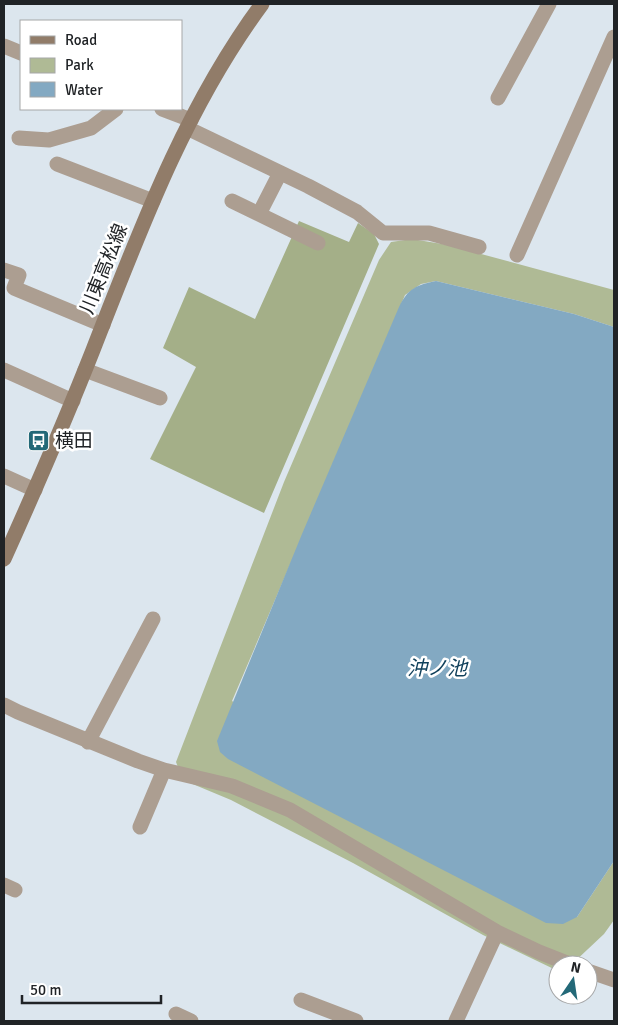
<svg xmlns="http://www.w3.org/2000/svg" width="618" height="1025" font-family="Signika,'Noto Sans JP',sans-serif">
<rect width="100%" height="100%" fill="#dce6ee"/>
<path fill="#afba95" d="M 412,239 L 448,245 L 614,290 L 614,327 L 574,314 L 436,281 L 421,284 L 405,295 L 232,701 L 577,917 L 614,861 L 614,920 L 604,934 L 571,965 L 558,965 L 558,971 L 483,935 L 353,863 L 231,800 L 183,780 L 176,762 L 284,482 L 379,260 L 391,242 Z"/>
<path fill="#a4af88" d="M 299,221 L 349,242 L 358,223 L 374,234 L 379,244 L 264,513 L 150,459 L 196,367 L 163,348 L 189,287 L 255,319 Z"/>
<path fill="#83a9c2" d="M 436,281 L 574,314 L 614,327 L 614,861 L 577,917 L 563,924 L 546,923 L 228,759 L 220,752 L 217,741 L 302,534 L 399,307 C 408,288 417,285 436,281 Z"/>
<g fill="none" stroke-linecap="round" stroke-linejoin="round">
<path stroke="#ac9e91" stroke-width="15" d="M 4,46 L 21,53
M 498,98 L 549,4
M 162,109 L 191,120
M 187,128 L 308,186 L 357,212 L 383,233 L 429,233 L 479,247
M 19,138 L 49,140 L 91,128 L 116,109
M 57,164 L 153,201
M 232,201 L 318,243
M 259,214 L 280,173
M 517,255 L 614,37
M 4,270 L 19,275 L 14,288 L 103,325
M 4,370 L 73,401
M 85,370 L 160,398
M 4,476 L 35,490
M 4,705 L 18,712 L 138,761 L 164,770 L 232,786 L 290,810 L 497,932 L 539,952 L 572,965
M 88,742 L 153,619
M 140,827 L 164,770
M 4,885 L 15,890
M 588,971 L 614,980
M 301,1000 L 356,1021
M 176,1014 L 191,1021
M 456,1021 L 497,932"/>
<path stroke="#917c69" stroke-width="15" d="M 4,559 C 35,490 65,421 93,350 C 140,230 185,108 262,4"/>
</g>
<defs>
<symbol id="bus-square" viewBox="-11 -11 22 22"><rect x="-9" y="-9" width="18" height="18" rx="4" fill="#236978" stroke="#fff"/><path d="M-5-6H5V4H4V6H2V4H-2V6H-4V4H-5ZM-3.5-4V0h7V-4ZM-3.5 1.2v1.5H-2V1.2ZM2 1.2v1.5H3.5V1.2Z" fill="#fff"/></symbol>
</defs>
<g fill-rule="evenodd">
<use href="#bus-square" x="26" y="428" width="25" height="25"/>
</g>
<g text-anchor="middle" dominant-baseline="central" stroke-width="5" stroke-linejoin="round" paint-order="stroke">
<g font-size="19" fill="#202326" stroke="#fff">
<text transform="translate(104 269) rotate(-68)">川東高松線</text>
</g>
<g font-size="19" fill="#202326" stroke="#fff" text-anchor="start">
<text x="55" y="441">横田</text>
</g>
<g font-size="20" font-style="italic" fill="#11415c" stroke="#fff">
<text x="437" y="668">沖ノ池</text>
</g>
</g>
<rect width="618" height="1025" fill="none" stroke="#202326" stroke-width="10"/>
<rect x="20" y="20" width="162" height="90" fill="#ffffff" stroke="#a6a7a8"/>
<rect x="30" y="36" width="25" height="8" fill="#917c69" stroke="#a6a7a8"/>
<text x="65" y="45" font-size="15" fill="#202326">Road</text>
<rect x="30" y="58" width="25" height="15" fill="#afba95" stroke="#a6a7a8"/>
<text x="65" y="70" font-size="15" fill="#202326">Park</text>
<rect x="30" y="82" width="25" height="15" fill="#83a9c2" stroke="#a6a7a8"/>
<text x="65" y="95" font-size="15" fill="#202326">Water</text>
<g transform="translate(573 980) rotate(13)"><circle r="24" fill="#ffffff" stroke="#a6a7a8"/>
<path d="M0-4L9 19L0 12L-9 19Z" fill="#236978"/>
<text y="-8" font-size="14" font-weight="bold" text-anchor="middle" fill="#202326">N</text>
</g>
<path d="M22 995v8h139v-8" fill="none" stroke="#202326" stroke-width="2.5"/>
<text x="30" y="995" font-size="15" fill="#202326" stroke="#ffffff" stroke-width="4" paint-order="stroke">50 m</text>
</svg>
